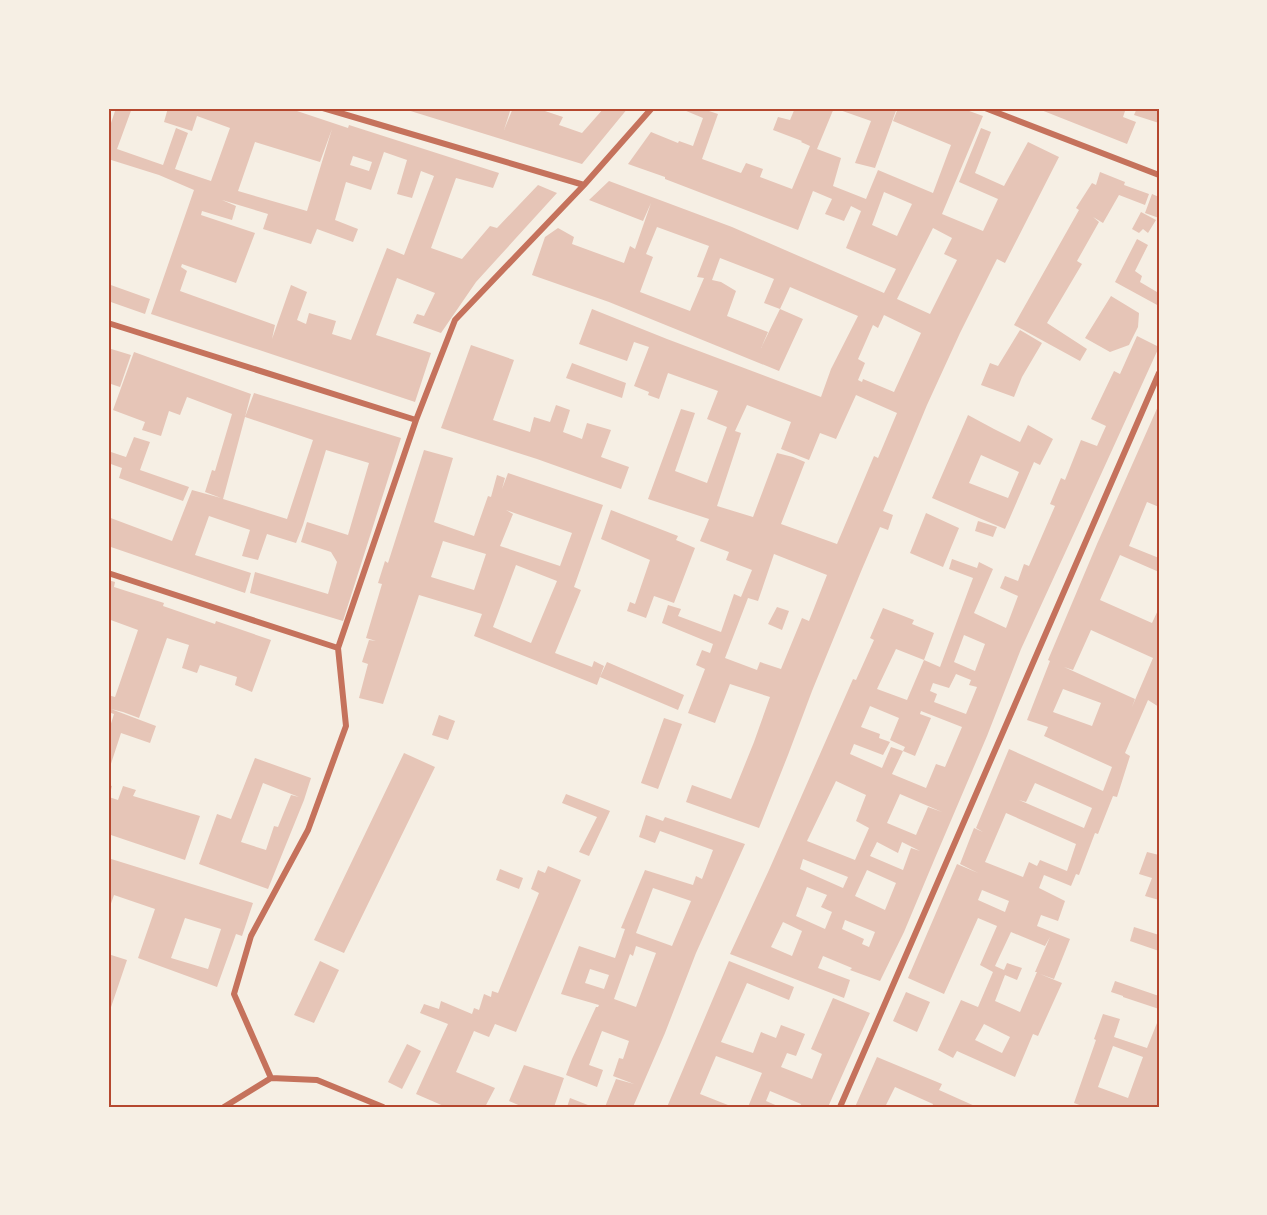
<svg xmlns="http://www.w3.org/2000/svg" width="1267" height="1215" font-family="'Source Sans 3',sans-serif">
<rect width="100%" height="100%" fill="#f6efe4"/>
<path fill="#e6c5b7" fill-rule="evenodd" d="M 116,108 L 132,108 L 117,149 L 163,165 L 176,128 L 188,133 L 175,169 L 211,181 L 230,128 L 197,116 L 192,131 L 164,122 L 168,108 L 288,108 L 348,128 L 349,125 L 499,173 L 493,188 L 456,178 L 431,248 L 462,259 L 490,226 L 497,228 L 538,185 L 557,193 L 476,282 L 441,333 L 413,323 L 417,314 L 424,316 L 435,293 L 397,278 L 376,335 L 431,353 L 415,402 L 151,314 L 194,190 L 159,175 L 108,159 L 108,132 ZM 332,129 L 307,211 L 238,191 L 255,142 L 320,162 ZM 384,152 L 407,160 L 397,194 L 412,198 L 421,171 L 434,176 L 404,255 L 387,248 L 351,340 L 332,334 L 336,321 L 309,313 L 306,324 L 297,320 L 307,292 L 291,285 L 272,339 L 275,325 L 180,291 L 187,271 L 181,267 L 182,264 L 236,283 L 255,233 L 201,215 L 202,211 L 232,220 L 236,206 L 222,200 L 268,214 L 263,229 L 311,244 L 317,229 L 353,242 L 358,229 L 335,220 L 346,182 L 371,190 ZM 353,156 L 372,162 L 369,171 L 350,165 Z
M 511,108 L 504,130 L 513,108 L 536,108 L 563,117 L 559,125 L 582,133 L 604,108 L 628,108 L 582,164 L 404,109 Z
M 679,108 L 706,108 L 706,110 L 718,114 L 702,159 L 741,173 L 746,163 L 763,169 L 760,177 L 792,189 L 810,146 L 801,142 L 802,141 L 773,130 L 778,117 L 790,120 L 795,108 L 834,108 L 817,149 L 841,158 L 833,186 L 866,199 L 878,170 L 933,193 L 951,145 L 893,121 L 898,108 L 961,108 L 983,116 L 942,214 L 983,231 L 998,199 L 959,182 L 981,128 L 991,132 L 975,173 L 1004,186 L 1028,142 L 1059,157 L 1005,263 L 997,259 L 960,333 L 927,405 L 883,511 L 893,515 L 888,530 L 880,527 L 862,569 L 812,691 L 788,755 L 759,828 L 686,802 L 692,785 L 731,799 L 754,742 L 770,697 L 730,684 L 715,723 L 688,713 L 705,669 L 696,665 L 702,650 L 710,653 L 713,644 L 662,623 L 668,605 L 681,609 L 678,616 L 721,632 L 734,594 L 741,597 L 752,570 L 726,560 L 729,552 L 700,541 L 709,519 L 648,499 L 681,409 L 695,413 L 675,471 L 707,483 L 727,427 L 707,419 L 718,391 L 668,373 L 659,399 L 648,395 L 649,392 L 634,386 L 649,347 L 634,342 L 627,361 L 579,344 L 592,309 L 667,339 L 821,397 L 831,369 L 858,316 L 790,287 L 780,309 L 764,303 L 774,279 L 720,258 L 712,280 L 721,282 L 736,291 L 727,316 L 768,332 L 761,348 L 780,309 L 803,319 L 779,371 L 609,302 L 532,275 L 545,237 L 558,228 L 574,237 L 572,244 L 624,263 L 630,246 L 635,249 L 651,203 L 643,221 L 589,200 L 609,181 L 732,227 L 884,293 L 896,269 L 846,248 L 861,211 L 851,206 L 844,221 L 825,214 L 832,199 L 813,191 L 798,230 L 665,179 L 665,177 L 628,164 L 651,132 L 678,143 L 679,141 L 693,146 L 703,118 ZM 884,192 L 912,204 L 897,236 L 872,225 ZM 657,227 L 709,246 L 697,277 L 704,278 L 690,311 L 640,292 L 653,257 L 646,254 ZM 933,228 L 952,238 L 944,254 L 957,260 L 930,314 L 897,299 ZM 884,315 L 921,333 L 894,392 L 863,379 L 862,382 L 858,380 L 865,363 L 858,359 L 873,325 L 878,328 ZM 856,395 L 897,413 L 878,458 L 874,456 L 837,544 L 781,524 L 805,462 L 793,457 L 777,453 L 753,517 L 717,506 L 741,433 L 735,431 L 747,405 L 791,422 L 781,449 L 809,460 L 820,433 L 836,439 ZM 774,554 L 827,575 L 809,621 L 802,618 L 781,669 L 760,662 L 757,670 L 725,658 L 748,598 L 758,601 Z
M 834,108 L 897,108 L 875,168 L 855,163 L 871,121 Z
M 1036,108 L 1126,108 L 1123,117 L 1136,122 L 1127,144 Z
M 1137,108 L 1154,108 L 1159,110 L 1159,123 L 1134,115 Z
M 1100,172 L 1125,182 L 1124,185 L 1149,194 L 1145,205 L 1119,195 L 1103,223 L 1093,217 L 1099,222 L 1077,261 L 1082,264 L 1047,323 L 1087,349 L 1080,361 L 1014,325 L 1079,210 L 1076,208 L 1092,183 L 1096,185 Z
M 1152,194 L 1159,197 L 1159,218 L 1145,213 Z
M 1141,212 L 1156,220 L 1148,233 L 1143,229 L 1139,233 L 1132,229 Z
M 1137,239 L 1148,245 L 1135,271 L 1142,276 L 1140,282 L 1157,292 L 1159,288 L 1159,306 L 1115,282 Z
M 108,284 L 150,299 L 145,314 L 108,301 Z
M 1111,296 L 1139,313 L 1138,327 L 1129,345 L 1110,352 L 1085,338 Z
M 1020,330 L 1042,343 L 1022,377 L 1014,397 L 981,385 L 990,363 L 998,366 Z
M 1137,336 L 1159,347 L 1082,516 L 1021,649 L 987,736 L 935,858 L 904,932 L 880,981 L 850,970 L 852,968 L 823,956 L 818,968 L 850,980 L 844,998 L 730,954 L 769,870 L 853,679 L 856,680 L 874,640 L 870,638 L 883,608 L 914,620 L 912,624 L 934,633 L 924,660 L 896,649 L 877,689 L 907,700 L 924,660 L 940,667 L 973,578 L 949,569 L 952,559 L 977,568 L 979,562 L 993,569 L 974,613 L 1006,628 L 1018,596 L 1000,588 L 1005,576 L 1018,581 L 1024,564 L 1029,566 L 1055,506 L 1050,504 L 1061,478 L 1065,480 L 1081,440 L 1097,446 L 1106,426 L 1091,419 L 1114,371 L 1120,374 ZM 964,635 L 985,644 L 975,671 L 954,662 ZM 956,674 L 971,680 L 969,685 L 977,687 L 966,714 L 934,702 L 937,694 L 930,691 L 933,683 L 949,688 ZM 870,706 L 899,718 L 890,740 L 905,747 L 903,751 L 915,756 L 931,718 L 920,714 L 921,711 L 962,727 L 945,767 L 936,764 L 926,788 L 892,774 L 903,751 L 891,747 L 882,768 L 850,754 L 854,744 L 883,755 L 890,742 L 879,738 L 880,734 L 861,727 ZM 836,781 L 866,795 L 856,821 L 869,828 L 855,860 L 807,841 ZM 900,794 L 942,812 L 928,807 L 916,835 L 887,823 ZM 877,842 L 898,853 L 902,842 L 920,851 L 911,848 L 903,870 L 870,856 ZM 803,859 L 848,877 L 843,888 L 800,869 ZM 867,870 L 896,883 L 885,910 L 855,896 ZM 807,887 L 827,895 L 821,907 L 832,912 L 825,929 L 796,916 ZM 845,920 L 875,932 L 869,947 L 862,944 L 864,939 L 842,929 ZM 783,922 L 802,931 L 792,956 L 771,947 Z
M 471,345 L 514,360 L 493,420 L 530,432 L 534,417 L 550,422 L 556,405 L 570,410 L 563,432 L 582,439 L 587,423 L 611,430 L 601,457 L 629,467 L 621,489 L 537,459 L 441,428 Z
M 108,348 L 131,355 L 120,387 L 108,383 L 110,372 L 108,371 Z
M 134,352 L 251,394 L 245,417 L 223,499 L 287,519 L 313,440 L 245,417 L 254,393 L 401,438 L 343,621 L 250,593 L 255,572 L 328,594 L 337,562 L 331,552 L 301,542 L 307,522 L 348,535 L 369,463 L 326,450 L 303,525 L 296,543 L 267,534 L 258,560 L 242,556 L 250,530 L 209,516 L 195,555 L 251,573 L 245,593 L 108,546 L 108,517 L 172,541 L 192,490 L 221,498 L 205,492 L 212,470 L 215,471 L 232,414 L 187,397 L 180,415 L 169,411 L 161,436 L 142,430 L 145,422 L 113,410 Z
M 572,363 L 626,383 L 622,398 L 566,378 Z
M 1159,404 L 1159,507 L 1147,502 L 1129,546 L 1159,558 L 1159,572 L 1120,555 L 1100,600 L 1152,623 L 1159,608 L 1159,707 L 1148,700 L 1125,753 L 1130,756 L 1117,797 L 1113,796 L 1098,834 L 1095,833 L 1079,875 L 1076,874 L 1071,886 L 1044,875 L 1039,888 L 1065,901 L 1058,921 L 1041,915 L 1037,926 L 1070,939 L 1054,979 L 1040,974 L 1062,983 L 1038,1036 L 1033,1034 L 1015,1077 L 957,1051 L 953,1058 L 938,1050 L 961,1000 L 978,1007 L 993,972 L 980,965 L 997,926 L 978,918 L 944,994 L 908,978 L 957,864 L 978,873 L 960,864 L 974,828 L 983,832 L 976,828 L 1009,749 L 1103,791 L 1112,767 L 1044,736 L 1048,727 L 1027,720 L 1050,661 L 1048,660 L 1097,544 ZM 1091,630 L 1153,658 L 1132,707 L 1135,699 L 1064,667 L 1073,670 ZM 1063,689 L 1101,703 L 1092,726 L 1053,712 ZM 1035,783 L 1092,808 L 1084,828 L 1019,800 L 1026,802 ZM 1006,813 L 1076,844 L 1067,871 L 1040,860 L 1037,866 L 1029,862 L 1023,877 L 985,862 ZM 982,890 L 1009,901 L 1005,912 L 978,900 ZM 1011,932 L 1045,946 L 1050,937 L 1035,972 L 1037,972 L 1020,1012 L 995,1001 L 1005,975 L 1017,980 L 1022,968 L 1007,963 L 1004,970 L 995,966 ZM 984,1024 L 1010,1037 L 1002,1053 L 975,1040 Z
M 968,415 L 994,429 L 1020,442 L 1028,425 L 1053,439 L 1040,465 L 1034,462 L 1005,529 L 932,498 ZM 981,455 L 1019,472 L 1008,498 L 969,483 Z
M 134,437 L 150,442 L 140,470 L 189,487 L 183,501 L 119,478 L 122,468 L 108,463 L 108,451 L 126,457 Z
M 424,450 L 453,458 L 434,522 L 474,536 L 488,496 L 491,497 L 497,475 L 505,478 L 502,489 L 508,473 L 603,505 L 574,587 L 581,590 L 555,653 L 592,667 L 594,661 L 604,666 L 597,685 L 474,636 L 482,614 L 419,595 L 383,704 L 359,698 L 368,664 L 362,662 L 369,640 L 376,641 L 366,638 L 382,584 L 378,583 L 385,561 L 388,563 ZM 506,510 L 572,533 L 560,566 L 500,546 L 513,514 ZM 443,541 L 486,554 L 474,590 L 431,577 ZM 516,565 L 557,581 L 531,643 L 493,627 Z
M 611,510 L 678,536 L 676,540 L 695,548 L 674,603 L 654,596 L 646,618 L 627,611 L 630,602 L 635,604 L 650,560 L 601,539 Z
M 926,513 L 959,528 L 943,567 L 910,553 Z
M 978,521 L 997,527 L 993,537 L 975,531 Z
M 108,580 L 115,582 L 114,587 L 164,603 L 163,606 L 215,624 L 216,621 L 271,640 L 252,692 L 235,685 L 237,677 L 200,665 L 197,673 L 182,668 L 189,645 L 167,638 L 139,718 L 123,712 L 111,709 L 156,726 L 150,743 L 121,733 L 108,773 L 108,733 L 114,714 L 108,712 L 108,695 L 115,697 L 138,630 L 108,619 Z
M 777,607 L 789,611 L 782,630 L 768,624 Z
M 607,662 L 684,695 L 678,710 L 600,677 Z
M 439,715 L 455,721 L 448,740 L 432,735 Z
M 664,718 L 682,724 L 658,789 L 641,783 Z
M 404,753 L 435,767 L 344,953 L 314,940 Z
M 255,758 L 311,778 L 304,800 L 268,889 L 199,864 L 217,814 L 231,819 ZM 263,783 L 299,797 L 291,795 L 278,827 L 274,826 L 266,850 L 241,842 Z
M 108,785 L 112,786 L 109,797 L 118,800 L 123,786 L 136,790 L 133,796 L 200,816 L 185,860 L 108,834 Z
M 566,794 L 610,811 L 589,856 L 579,852 L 597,817 L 562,803 Z
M 646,815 L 663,821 L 665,817 L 745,844 L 696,953 L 665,1033 L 633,1107 L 605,1107 L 616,1079 L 634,1084 L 613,1076 L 619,1058 L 623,1059 L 629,1041 L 602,1031 L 589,1065 L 603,1070 L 597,1087 L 566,1075 L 572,1059 L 596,1007 L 598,1007 L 599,1005 L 561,994 L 579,946 L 615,958 L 625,929 L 621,928 L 645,870 L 693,885 L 696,876 L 702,879 L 713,850 L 660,831 L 655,843 L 639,837 ZM 653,888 L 691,901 L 672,946 L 636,933 ZM 636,946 L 656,953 L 636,1007 L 614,999 L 630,954 L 633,956 ZM 590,969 L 609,975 L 604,989 L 585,983 Z
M 1147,852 L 1159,855 L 1159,900 L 1145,896 L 1152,878 L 1139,874 Z
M 108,858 L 253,903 L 242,936 L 236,934 L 217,987 L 138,958 L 155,909 L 114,895 L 108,912 ZM 185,918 L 221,929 L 208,969 L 171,958 Z
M 548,866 L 581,880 L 516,1032 L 495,1024 L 489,1037 L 474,1031 L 456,1072 L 495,1088 L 485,1107 L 446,1107 L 416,1094 L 448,1024 L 420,1013 L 424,1004 L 439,1009 L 441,1001 L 472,1014 L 474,1008 L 479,1010 L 484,994 L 491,997 L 492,991 L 498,993 L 539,893 L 531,889 L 538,870 L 545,873 Z
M 500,869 L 523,878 L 519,889 L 496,880 Z
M 1134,927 L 1159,935 L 1159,951 L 1130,941 Z
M 108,954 L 127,960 L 108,1016 Z
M 320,961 L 339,970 L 314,1023 L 294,1015 Z
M 729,961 L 794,987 L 789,1000 L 747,983 L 721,1042 L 753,1053 L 761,1032 L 776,1038 L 781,1025 L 805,1034 L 796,1056 L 787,1053 L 781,1067 L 812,1079 L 822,1054 L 811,1049 L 833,998 L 870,1013 L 828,1107 L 800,1107 L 801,1104 L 770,1091 L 766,1101 L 780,1107 L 748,1107 L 762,1073 L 716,1056 L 700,1094 L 733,1107 L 667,1107 Z
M 1115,981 L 1159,996 L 1159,1009 L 1123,997 L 1123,996 L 1111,992 Z
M 906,992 L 930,1002 L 917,1032 L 893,1021 Z
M 1103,1014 L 1120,1019 L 1114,1037 L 1147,1048 L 1159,1018 L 1159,1107 L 1085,1107 L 1074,1103 L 1096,1040 L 1094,1039 ZM 1113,1046 L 1143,1057 L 1128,1098 L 1098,1087 Z
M 407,1044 L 421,1051 L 402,1089 L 388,1082 Z
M 877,1057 L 942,1084 L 939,1090 L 977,1107 L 932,1107 L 933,1104 L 895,1087 L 885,1107 L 855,1107 Z
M 524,1065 L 564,1078 L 554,1107 L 523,1107 L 509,1101 Z
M 570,1098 L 593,1107 L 567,1107 Z"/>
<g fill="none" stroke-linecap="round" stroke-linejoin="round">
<path stroke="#c5725c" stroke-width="6" d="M 323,108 L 584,185
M 985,108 L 1159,175
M 108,323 L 416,420
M 108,573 L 338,648
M 271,1078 L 234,994 L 251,936 L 308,830 L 346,726 L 338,648 L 416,420 L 455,320 L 584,185 L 652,108
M 224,1107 L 271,1078 L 317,1080 L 383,1107
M 840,1107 L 1159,373"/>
</g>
<rect width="1267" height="1215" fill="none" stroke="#f6efe4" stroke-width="219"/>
<rect x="110" y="110" width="1048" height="996" fill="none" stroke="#b5482f" stroke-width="2"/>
</svg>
